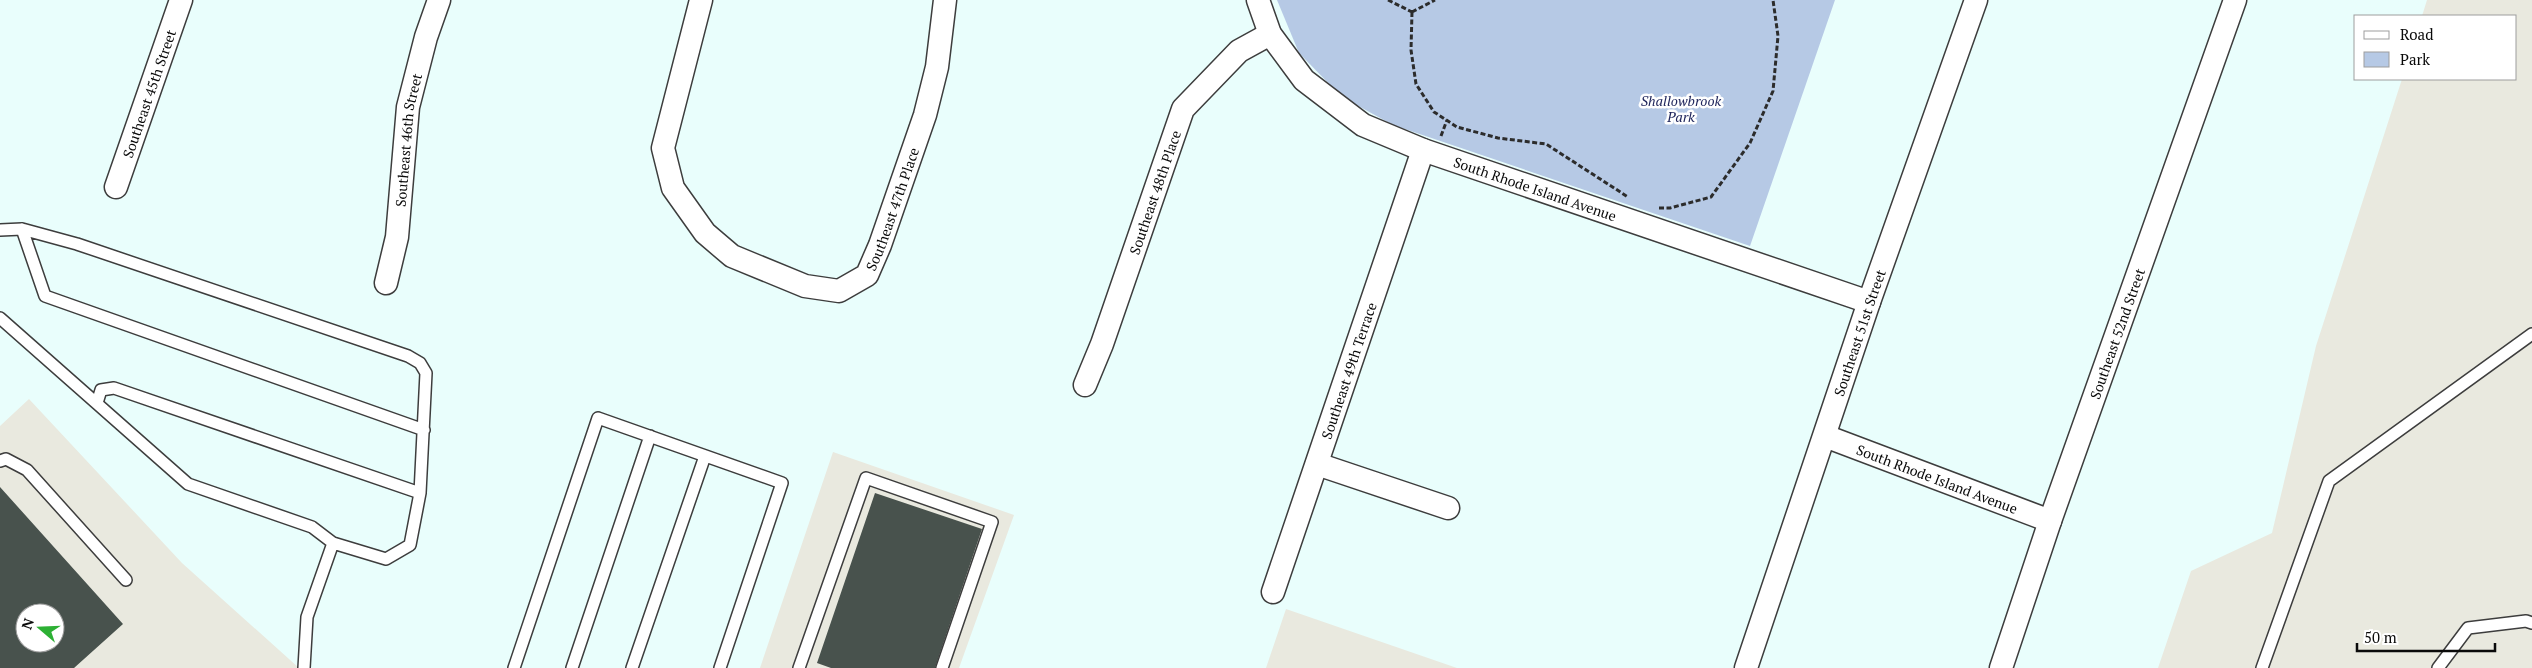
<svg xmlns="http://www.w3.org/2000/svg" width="2532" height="668" font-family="'PT Serif',serif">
<rect width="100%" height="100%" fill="#e9fefc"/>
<path fill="#e9e9df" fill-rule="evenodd" d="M 2427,0 L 2532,0 L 2532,668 L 2158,668 L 2191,571 L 2272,533 L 2316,346 L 2402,79 L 2516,79 L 2516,16 L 2422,16 Z
M 29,399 L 182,563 L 299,668 L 0,668 L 0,426 ZM 25,613 L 55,613 L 55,643 L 25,643 Z
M 833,452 L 1014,515 L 959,668 L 760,668 Z
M 1286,609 L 1457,668 L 1266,668 Z"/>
<path fill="#b6c9e5" d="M 1277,0 L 1835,0 L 1750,246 L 1393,125 L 1342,97 L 1299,53 Z"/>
<path fill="#48524d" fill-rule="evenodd" d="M 0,487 L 123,624 L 74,668 L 0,668 ZM 25,613 L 55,613 L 55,643 L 25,643 Z
M 875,493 L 982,529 L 935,668 L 831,668 L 817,663 Z"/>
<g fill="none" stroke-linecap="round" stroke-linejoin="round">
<defs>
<path id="lane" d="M 22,229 L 45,296 L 424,430
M 0,230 L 22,229 L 77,244 L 408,356 L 420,363 L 426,373 L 420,493 L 410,545 L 386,559 L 333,543 L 312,527 L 188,484 L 0,318
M 97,403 L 101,390 L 114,388 L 420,493
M 0,461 L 6,459 L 27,470 L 126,580
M 304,668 L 307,617 L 333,543
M 514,668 L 598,418 L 782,483 L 720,668
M 572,668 L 650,436
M 632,668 L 705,456
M 799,668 L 866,478 L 992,522 L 942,668
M 2262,668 L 2329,481 L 2532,334
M 2438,668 L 2468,628 L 2526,621 L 2532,623"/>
<g id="street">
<path id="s1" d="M 701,0 L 663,148 L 673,188 L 705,233 L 732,256 L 805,286 L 839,291 L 867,275 L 880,245 L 925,115 L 937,67 L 945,0"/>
<path id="s2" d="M 1258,0 L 1270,34 L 1304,80 L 1363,125 L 1423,150 L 1869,302"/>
<path id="s3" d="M 116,187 L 181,0"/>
<path id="s4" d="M 386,283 L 397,237 L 408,107 L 426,37 L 439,0"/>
<path id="s5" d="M 1085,385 L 1102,344 L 1183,109 L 1239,51 L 1270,34"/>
<path id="s6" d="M 1825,436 L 2050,521"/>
<path d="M 1317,464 L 1448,508"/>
<path id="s7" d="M 1273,592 L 1423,150"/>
<path id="s8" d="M 1746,668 L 1869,302 L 1976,0"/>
<path id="s9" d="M 2001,668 L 2050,521 L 2235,0"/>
</g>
</defs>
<use href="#lane" stroke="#3d3d3d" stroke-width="14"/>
<use href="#street" stroke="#3d3d3d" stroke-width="25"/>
<path stroke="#2c2c2c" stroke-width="3" stroke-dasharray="5 2.5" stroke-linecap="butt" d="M 1388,0 L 1412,12
M 1412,12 L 1411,50 L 1416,84 L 1434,112 L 1457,127 L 1498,138 L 1546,144 L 1628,197
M 1412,12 L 1435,0
M 1441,136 L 1447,120
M 1659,208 L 1670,208 L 1711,197 L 1750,143 L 1773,91 L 1778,36 L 1773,0"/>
<use href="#lane" stroke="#fff" stroke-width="11"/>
<use href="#street" stroke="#fff" stroke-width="22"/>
</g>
<g text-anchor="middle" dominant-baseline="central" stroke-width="5" stroke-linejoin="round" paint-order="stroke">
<g font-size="14" fill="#0a0a0a" stroke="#fff">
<text stroke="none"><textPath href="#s3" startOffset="99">Southeast 45th Street</textPath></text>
<text stroke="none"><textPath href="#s4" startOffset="145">Southeast 46th Street</textPath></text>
<text stroke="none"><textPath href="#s2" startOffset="351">South Rhode Island Avenue</textPath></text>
<text stroke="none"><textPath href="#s5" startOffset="205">Southeast 48th Place</textPath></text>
<text stroke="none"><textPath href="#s1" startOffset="501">Southeast 47th Place</textPath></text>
<text stroke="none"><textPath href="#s8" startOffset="354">Southeast 51st Street</textPath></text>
<text stroke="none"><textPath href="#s9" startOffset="354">Southeast 52nd Street</textPath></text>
<text stroke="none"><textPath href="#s7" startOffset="234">Southeast 49th Terrace</textPath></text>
<text stroke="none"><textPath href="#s6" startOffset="120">South Rhode Island Avenue</textPath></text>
</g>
<g font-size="14" font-style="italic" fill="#20265c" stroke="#fff">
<text x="1681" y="100">Shallowbrook<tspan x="1681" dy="16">Park</tspan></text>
</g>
</g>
<rect x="2354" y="15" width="162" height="65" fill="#ffffff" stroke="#9d9d9d"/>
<rect x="2364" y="31" width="25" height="8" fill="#ffffff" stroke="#9d9d9d"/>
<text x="2400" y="40" font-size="15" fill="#0a0a0a">Road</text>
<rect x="2364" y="52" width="25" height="15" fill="#b6c9e5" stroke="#9d9d9d"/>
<text x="2400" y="65" font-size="15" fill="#0a0a0a">Park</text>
<g transform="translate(40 628) rotate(289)"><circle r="24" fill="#ffffff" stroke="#9d9d9d"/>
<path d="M0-4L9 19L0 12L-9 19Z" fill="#2db034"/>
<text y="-8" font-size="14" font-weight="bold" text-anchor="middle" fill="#0a0a0a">N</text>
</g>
<path d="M2357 643v8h138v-8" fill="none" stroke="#0a0a0a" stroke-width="2.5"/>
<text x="2364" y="643" font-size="15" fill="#0a0a0a" stroke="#ffffff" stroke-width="4" paint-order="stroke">50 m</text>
</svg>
